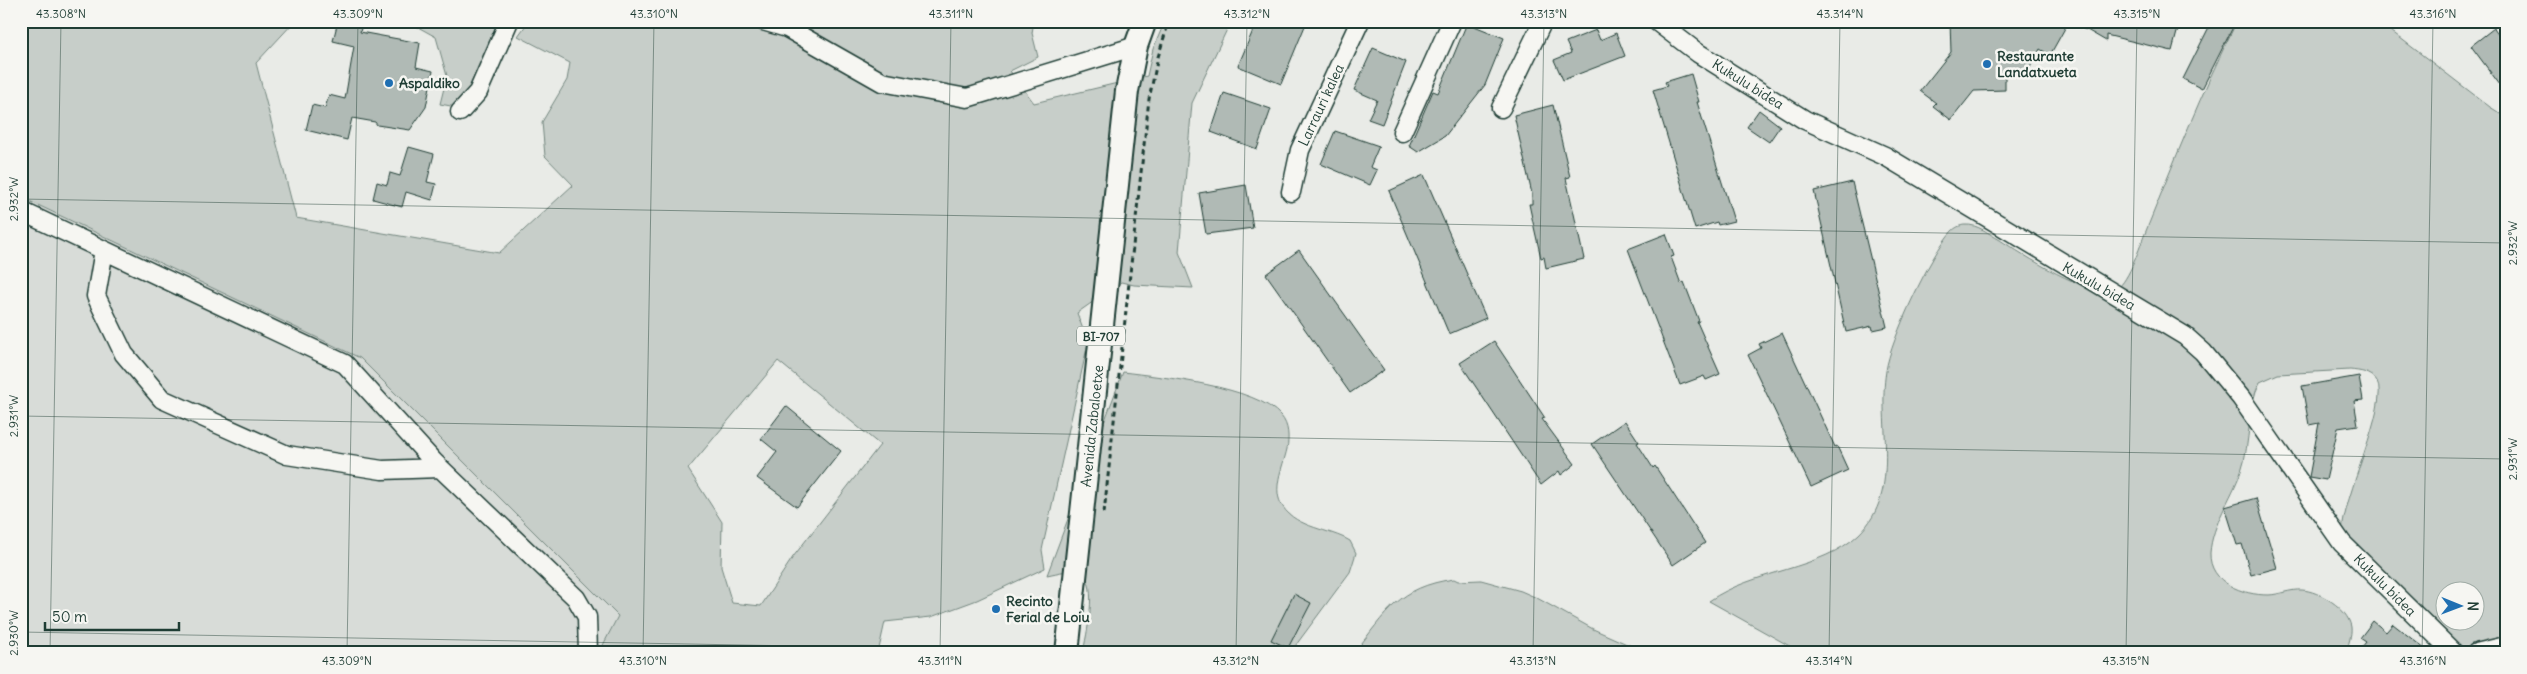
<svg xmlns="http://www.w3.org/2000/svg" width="2527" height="674" font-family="Delius,sans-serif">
<rect width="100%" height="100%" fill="#e9ebe7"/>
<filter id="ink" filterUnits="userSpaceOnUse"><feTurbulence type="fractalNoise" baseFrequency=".02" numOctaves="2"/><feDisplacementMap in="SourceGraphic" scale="10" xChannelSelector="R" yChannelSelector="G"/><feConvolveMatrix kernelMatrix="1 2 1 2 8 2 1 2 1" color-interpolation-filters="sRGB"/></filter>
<g filter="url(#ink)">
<path fill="#d8dcd8" d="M 21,197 L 360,358 L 618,616 L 599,653 L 21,653 Z"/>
<path fill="#c7cec9" stroke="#73867e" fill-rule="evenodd" d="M 21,21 L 295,21 L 256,63 L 296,218 L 499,253 L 573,185 L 545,156 L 542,122 L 567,80 L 570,63 L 518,36 L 529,21 L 1034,21 L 1032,33 L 1038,57 L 1010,71 L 1034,103 L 1147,76 L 1153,49 L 1165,21 L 1231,21 L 1192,103 L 1179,252 L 1193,288 L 1134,285 L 1121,282 L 1077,313 L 1088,343 L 1042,550 L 1045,568 L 977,600 L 931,617 L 885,622 L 878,653 L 599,653 L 618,616 L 360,358 L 21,197 ZM 778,361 L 880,445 L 793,557 L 761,606 L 732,603 L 721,567 L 722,522 L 688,469 Z
M 407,21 L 496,21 L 490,74 L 467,109 L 440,104 L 447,76 L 436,37 Z
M 2237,21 L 2378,21 L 2490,107 L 2506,117 L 2506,653 L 2454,653 L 2342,534 C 2342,499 2390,402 2377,381 C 2372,372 2359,371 2350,370 L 2278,374 L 2260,382 C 2247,406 2251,443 2241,471 C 2232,498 2212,524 2210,553 C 2209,583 2243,595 2268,595 C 2279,595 2290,589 2302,590 C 2319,591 2348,608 2351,627 C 2352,635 2348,645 2346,653 L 1802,653 L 1709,601 C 1753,570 1822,570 1859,534 C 1903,491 1877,425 1886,371 C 1890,341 1931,253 1952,231 C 1955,228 1960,225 1965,225 C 1978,224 1989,234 2000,240 C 2022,254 2090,298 2114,290 C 2127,286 2139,249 2144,236 C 2173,164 2202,91 2237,21 ZM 2444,592 L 2474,592 L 2474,622 L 2444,622 Z
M 1123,372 C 1161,377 1256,386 1281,416 C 1289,425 1289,438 1287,449 C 1283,467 1271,490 1283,507 C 1297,528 1330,529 1350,541 L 1356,553 L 1350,572 L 1290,653 L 1083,653 C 1086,636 1099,584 1082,574 C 1072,568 1058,573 1047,575 Z
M 1454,579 L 1458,581 L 1481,580 L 1521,591 L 1537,598 L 1593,629 L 1647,653 L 1354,653 C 1387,612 1398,587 1454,579 Z"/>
<path fill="#b0bab5" stroke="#1f3d34" d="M 338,21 L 363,21 L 360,32 L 420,43 L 416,67 L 433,71 L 426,107 L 410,130 L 377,125 L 375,122 L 352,118 L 347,140 L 306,130 L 312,105 L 325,108 L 329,95 L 345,99 L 354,46 L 333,41 Z
M 1257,21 L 1307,21 L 1281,84 L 1238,66 Z
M 1950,21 L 2069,21 L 2050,55 L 2040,49 L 2027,73 L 2005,73 L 2005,90 L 1974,91 L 1951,120 L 1933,106 L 1936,103 L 1920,91 L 1951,52 Z
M 2073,21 L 2180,21 L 2172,51 L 2106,35 L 2106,41 L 2087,30 L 2074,26 Z
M 2212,21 L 2236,21 L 2202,89 L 2183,79 Z
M 1467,23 L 1504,38 L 1485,85 L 1445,136 L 1418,152 L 1409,146 L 1433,91 L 1438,93 Z
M 2494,28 L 2506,44 L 2506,93 L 2471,46 Z
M 1596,30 L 1600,40 L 1616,33 L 1625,56 L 1563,80 L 1554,60 L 1571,53 L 1566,42 Z
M 1373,48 L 1406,62 L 1382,124 L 1368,119 L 1377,100 L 1354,90 Z
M 1691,74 L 1699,102 L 1697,102 L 1734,221 L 1718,225 L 1717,222 L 1695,229 L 1653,90 L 1667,86 L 1665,82 Z
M 1224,93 L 1271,109 L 1257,149 L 1211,132 Z
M 1553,105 L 1570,177 L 1566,178 L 1584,259 L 1546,268 L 1544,257 L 1541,258 L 1532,218 L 1529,204 L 1532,204 L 1532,194 L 1514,115 Z
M 1759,110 L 1780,126 L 1769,142 L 1747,127 Z
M 1335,131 L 1379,146 L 1370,167 L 1377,170 L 1370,185 L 1321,164 Z
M 409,147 L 434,154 L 427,182 L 436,184 L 432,200 L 406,192 L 402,207 L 373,199 L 377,182 L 387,185 L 390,173 L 400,176 Z
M 1424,175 L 1486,318 L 1449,334 L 1389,191 Z
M 1852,182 L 1887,327 L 1873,330 L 1872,326 L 1846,332 L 1814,191 Z
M 1246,185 L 1253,228 L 1206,234 L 1199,193 Z
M 1666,234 L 1674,256 L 1671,257 L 1681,284 L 1684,282 L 1699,321 L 1697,322 L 1720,374 L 1706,380 L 1704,376 L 1680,385 L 1628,249 Z
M 1299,250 L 1384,370 L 1350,393 L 1266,274 Z
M 1782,333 L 1835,447 L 1837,446 L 1848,470 L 1811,487 L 1748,355 L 1761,348 L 1759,344 Z
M 1494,341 L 1545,418 L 1542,419 L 1575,464 L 1561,475 L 1559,471 L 1541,485 L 1460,363 Z
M 2359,376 L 2363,400 L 2354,401 L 2358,425 L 2338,428 L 2326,480 L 2309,477 L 2319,423 L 2309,425 L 2302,386 Z
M 786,406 L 841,451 L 797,507 L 757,478 L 777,452 L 761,439 Z
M 1625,421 L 1639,442 L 1637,443 L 1653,468 L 1655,466 L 1705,543 L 1673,565 L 1592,444 Z
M 2256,498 L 2277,568 L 2251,575 L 2242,544 L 2237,545 L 2225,507 Z
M 1294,594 L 1311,603 L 1288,648 L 1271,640 Z
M 2373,621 L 2386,632 L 2393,624 L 2430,653 L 2357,653 L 2366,642 L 2360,638 Z"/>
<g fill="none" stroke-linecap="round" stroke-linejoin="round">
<defs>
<path id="minor" d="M 763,21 L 787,28 L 882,82 L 967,98 L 1136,46
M 1656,21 L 1698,53 L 1805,120 L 1885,156 L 2185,336 L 2203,352 L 2241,398 L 2342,543 L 2454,653
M 1501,108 L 1543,21
M 460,112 L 478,92 L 509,21
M 1402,132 L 1452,21
M 1291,192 L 1300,150 L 1360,21
M 21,211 L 345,364 L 434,462 L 576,598 L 587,617 L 588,653
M 104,250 L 96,296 L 124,354 L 162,399 L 287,455 L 382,470 L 440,468
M 2476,653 L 2506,646"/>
<path id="major" d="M 1067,653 L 1127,91 L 1136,46 L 1145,21"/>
</defs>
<use href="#minor" stroke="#1f3d34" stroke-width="21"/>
<use href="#major" stroke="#1f3d34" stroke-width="26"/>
<path stroke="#1f3d34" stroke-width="3" stroke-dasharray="5 4" stroke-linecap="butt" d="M 1104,513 L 1149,99 L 1158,57 L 1169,21"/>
<use href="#minor" stroke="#f6f6f2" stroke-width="18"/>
<use href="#major" stroke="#f6f6f2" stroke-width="22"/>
</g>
</g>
<path fill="none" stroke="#1f3d34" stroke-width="1" stroke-opacity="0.45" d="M 2225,21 L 2506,26M 21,199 L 2506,243M 21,416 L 2506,459M 21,632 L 1187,653M 50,653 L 61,21M 347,653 L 358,21M 643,653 L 654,21M 940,653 L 951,21M 1236,653 L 1247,21M 1533,653 L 1544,21M 1829,653 L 1840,21M 2126,653 L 2137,21M 2422,653 L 2433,21"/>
<g fill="#1f6fb2" stroke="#f6f6f2" stroke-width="2">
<circle cx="1987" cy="64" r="5"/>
<circle cx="389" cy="83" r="5"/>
<circle cx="996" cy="609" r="5"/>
</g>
<g text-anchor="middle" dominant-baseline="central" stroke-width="5" stroke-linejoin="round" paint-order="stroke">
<rect fill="#f6f6f2" stroke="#60746d" stroke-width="1" x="1077" y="326.5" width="48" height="19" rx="4"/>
<g font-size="12" font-weight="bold" fill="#1f3d34">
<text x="1101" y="336">BI-707</text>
</g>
<g font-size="14" font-weight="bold" fill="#1f3d34" stroke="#f6f6f2" text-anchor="start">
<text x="1997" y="56">Restaurante<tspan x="1997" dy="16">Landatxueta</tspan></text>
<text x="399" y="83">Aspaldiko</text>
<text x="1006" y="601">Recinto<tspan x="1006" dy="16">Ferial de Loiu</tspan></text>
</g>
<g font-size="14" fill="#1f3d34" stroke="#f6f6f2">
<text transform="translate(1748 84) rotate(32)">Kukulu bidea</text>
<text transform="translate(1321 105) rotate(-65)">Larrauri kalea</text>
<text transform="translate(2099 286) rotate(30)">Kukulu bidea</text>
<text transform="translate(1092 426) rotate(-84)">Avenida Zabaloetxe</text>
<text transform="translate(2385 585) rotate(45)">Kukulu bidea</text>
</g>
</g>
<rect width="2527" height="674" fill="none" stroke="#f6f6f2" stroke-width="55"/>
<g transform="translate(2460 606) rotate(91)"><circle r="24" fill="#f6f6f2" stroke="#a0aca6"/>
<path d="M0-4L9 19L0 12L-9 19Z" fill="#1f6fb2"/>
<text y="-8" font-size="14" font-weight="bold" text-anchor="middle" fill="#1f3d34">N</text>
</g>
<path d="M45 622v8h134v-8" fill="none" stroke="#1f3d34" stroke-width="2.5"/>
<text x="52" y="622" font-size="15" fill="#1f3d34" stroke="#f6f6f2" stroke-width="4" paint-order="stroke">50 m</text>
<rect x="28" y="28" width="2472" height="618" fill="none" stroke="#1f3d34" stroke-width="2"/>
<g font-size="12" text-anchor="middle" fill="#1f3d34">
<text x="61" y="18">43.308°N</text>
<text x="358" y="18">43.309°N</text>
<text x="654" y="18">43.310°N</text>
<text x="951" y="18">43.311°N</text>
<text x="1247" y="18">43.312°N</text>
<text x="1544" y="18">43.313°N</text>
<text x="1840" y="18">43.314°N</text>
<text x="2137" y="18">43.315°N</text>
<text x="2433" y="18">43.316°N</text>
<text transform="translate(14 199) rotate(-90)" y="4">2.932°W</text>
<text transform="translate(2513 243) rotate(-90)" y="4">2.932°W</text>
<text transform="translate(14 416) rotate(-90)" y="4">2.931°W</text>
<text transform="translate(2513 459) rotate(-90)" y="4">2.931°W</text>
<text transform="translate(14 633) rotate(-90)" y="4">2.930°W</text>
<text x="347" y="665">43.309°N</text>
<text x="643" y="665">43.310°N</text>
<text x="940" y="665">43.311°N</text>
<text x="1236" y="665">43.312°N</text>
<text x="1533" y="665">43.313°N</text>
<text x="1829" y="665">43.314°N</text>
<text x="2126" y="665">43.315°N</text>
<text x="2423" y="665">43.316°N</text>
</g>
</svg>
